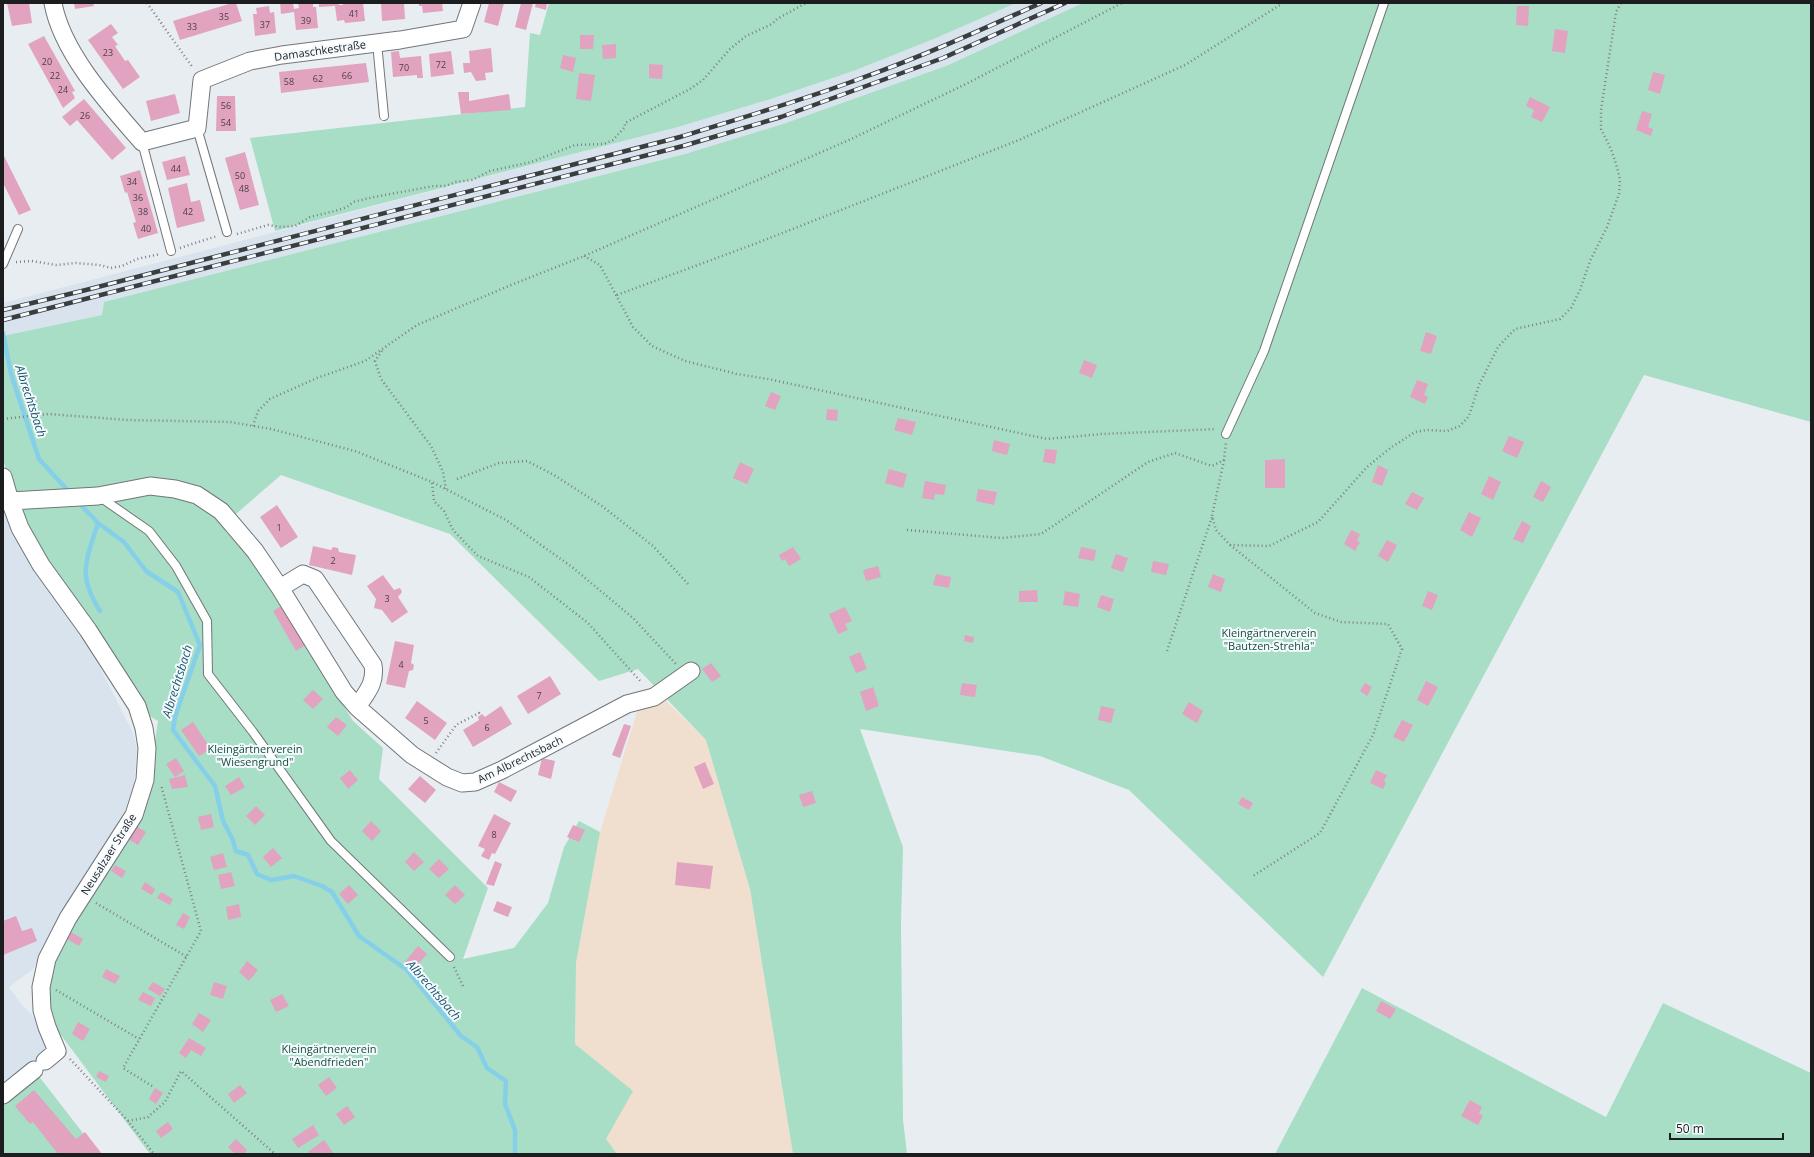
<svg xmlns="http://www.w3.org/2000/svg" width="1814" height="1157" font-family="'Open Sans',sans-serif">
<rect width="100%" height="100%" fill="#e8edf1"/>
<path fill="#d8e3ed" d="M 1016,3 L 1083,3 L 946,66 L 783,124 L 685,154 L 104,302 L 102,315 L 3,336 L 3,303 L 678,127 L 774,98 L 856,70 L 936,38 Z
M 3,508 L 14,535 L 83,634 L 133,733 L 137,750 L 134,783 L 126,808 L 87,877 L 69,904 L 33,969 L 9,987 L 21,1004 L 33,1016 L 49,1042 L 45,1055 L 3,1088 Z"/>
<path fill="#f0dfce" d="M 662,697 L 706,740 L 750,889 L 793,1154 L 617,1154 L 605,1139 L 575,1044 L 576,963 L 600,832 L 637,712 Z"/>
<path fill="#a7dec5" d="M 549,3 L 1016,3 L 936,38 L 856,70 L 774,98 L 678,127 L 275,231 L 250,138 L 525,107 L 530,33 L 540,35 Z
M 1083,3 L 1811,3 L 1811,422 L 1644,375 L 1323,977 L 1129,790 L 1040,756 L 860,729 L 903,847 L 901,924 L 903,1120 L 907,1154 L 793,1154 L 750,889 L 706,740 L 638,669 L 599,681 L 450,534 L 281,475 L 229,520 L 225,531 L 247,555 L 275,594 L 353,721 L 383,748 L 379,779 L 488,888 L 463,959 L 514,948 L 548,903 L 564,847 L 579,821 L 600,832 L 576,963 L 575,1044 L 633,1091 L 606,1139 L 617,1154 L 150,1154 L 58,1031 C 48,1008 47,986 52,961 L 149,782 L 158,721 L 148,715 L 139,691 L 46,563 L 24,524 L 3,460 L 3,336 L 102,315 L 104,302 L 685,154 L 783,124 L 946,66 Z
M 1362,988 L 1606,1117 L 1663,1003 L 1811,1073 L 1811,1154 L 1275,1154 Z
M 38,1075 L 99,1154 L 3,1154 L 3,1103 Z"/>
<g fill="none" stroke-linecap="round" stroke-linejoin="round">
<path stroke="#85cfe9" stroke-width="4.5" d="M 3,333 L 11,374 L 39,459 L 71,494
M 78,502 L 98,523 L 124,542 L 146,571 L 178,592 L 200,645 L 175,717 L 173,730 L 215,786 L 223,821 L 232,838 L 236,851 L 248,855 L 257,874 L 271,880 L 294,876 L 322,886 L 332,892 L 359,936 L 407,970 L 461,1036 L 477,1047 L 487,1068 L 506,1081 L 505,1104 L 515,1130 L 515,1154
M 98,523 C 86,561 77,575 100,611"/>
</g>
<path fill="#e1a3bf" d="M 7,3 L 29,3 L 32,23 L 12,26 Z
M 74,3 L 93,3 L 94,6 L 75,9 Z
M 232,3 L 236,3 L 242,21 L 180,40 L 173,21 Z
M 280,3 L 293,3 L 294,9 L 299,8 L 298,3 L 313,3 L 313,7 L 316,7 L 318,28 L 296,30 L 294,12 L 281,14 Z
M 319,3 L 339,3 L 339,5 L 343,5 L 343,3 L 363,3 L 365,21 L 345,23 L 344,20 L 337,21 L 335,6 L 319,7 Z
M 381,3 L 404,3 L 405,19 L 382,21 Z
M 419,3 L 442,3 L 443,11 L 423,13 L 422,6 L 419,6 Z
M 489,3 L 504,3 L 498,26 L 484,22 Z
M 521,3 L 533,3 L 526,30 L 515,27 Z
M 536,3 L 547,3 L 546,10 L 535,7 Z
M 269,6 L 270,13 L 274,12 L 276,33 L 255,36 L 253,14 L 257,14 L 256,8 Z
M 1517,6 L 1529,6 L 1528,26 L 1516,25 Z
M 111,24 L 118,33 L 112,37 L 118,45 L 115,46 L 125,61 L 128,60 L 140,77 L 123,89 L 88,40 Z
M 1555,29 L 1568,31 L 1565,53 L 1552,51 Z
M 580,35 L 594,35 L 593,49 L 580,49 Z
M 44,36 L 75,91 L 72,92 L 75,98 L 63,108 L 28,44 Z
M 616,44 L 616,58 L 603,59 L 602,45 Z
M 491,48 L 493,72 L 485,73 L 486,80 L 476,81 L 471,72 L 464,73 L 463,63 L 470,63 L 469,51 Z
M 399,51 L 400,58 L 421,56 L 423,78 L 417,78 L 417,75 L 393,77 L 391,52 Z
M 451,51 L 454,74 L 431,77 L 429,54 Z
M 563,55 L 576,58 L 573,72 L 560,68 Z
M 366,63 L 369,82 L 281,93 L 279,72 Z
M 649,64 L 663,65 L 662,79 L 649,78 Z
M 1653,72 L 1665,75 L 1660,94 L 1648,90 Z
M 579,73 L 595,75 L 591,101 L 576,99 Z
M 458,92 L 469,92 L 469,101 L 509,94 L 511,110 L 461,114 Z
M 175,94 L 180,113 L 151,121 L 146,101 Z
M 217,96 L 235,96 L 236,131 L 216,131 Z
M 1530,97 L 1550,107 L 1542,122 L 1531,117 L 1534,110 L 1526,106 Z
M 84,99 L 126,148 L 112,160 L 77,120 L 70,126 L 62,117 Z
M 1642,111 L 1652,114 L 1648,127 L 1653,129 L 1651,136 L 1636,130 Z
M 245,152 L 259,205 L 240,210 L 225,158 Z
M 3,154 L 31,210 L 19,215 L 3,183 Z
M 185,156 L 190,175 L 167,180 L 162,162 Z
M 140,170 L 158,233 L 138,239 L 133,223 L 136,222 L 127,192 L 125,193 L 120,176 Z
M 187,183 L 191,202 L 200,200 L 205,221 L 177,228 L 168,188 Z
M 1426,332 L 1437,336 L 1431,354 L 1420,351 Z
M 1084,360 L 1097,365 L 1092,378 L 1079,373 Z
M 1417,380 L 1428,384 L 1424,395 L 1428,397 L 1425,404 L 1410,397 Z
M 771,392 L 781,396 L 775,410 L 765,406 Z
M 827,409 L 838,410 L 837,421 L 826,420 Z
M 898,418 L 916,422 L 912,435 L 894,430 Z
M 1509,436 L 1524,442 L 1517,458 L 1502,451 Z
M 994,440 L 1010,444 L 1007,455 L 992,451 Z
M 1045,449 L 1057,450 L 1055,464 L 1043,462 Z
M 1285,459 L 1285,488 L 1265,488 L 1265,460 Z
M 740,462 L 754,469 L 747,484 L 733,478 Z
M 1378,465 L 1388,470 L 1382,486 L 1372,482 Z
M 889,469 L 907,474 L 903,488 L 885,483 Z
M 1489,476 L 1501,482 L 1493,500 L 1481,494 Z
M 925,481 L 946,485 L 944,495 L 935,494 L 934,500 L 922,498 Z
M 1541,481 L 1551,487 L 1543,502 L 1533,497 Z
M 978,489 L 997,492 L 994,505 L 976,501 Z
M 1412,492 L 1424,498 L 1417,510 L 1405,504 Z
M 277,505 L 298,537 L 281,548 L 260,517 Z
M 1469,512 L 1481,518 L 1472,537 L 1460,530 Z
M 1522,521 L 1531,526 L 1523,543 L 1513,539 Z
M 1351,530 L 1360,534 L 1357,541 L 1360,542 L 1355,551 L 1344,544 Z
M 1387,540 L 1397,545 L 1388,562 L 1378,556 Z
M 313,546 L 331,550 L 333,547 L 338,548 L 339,552 L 356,555 L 352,575 L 309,565 Z
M 793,547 L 801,559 L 789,566 L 785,559 L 782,561 L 779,555 Z
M 1081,547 L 1096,550 L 1094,561 L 1078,558 Z
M 1116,554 L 1128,558 L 1123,572 L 1111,568 Z
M 1153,561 L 1169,564 L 1166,575 L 1151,572 Z
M 878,566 L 881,577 L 866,581 L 863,570 Z
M 936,574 L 951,577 L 949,588 L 933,585 Z
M 1213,574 L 1225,579 L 1221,592 L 1208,587 Z
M 383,575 L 394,590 L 400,588 L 402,592 L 398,597 L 408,612 L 392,623 L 382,610 L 374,608 L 376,599 L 367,586 Z
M 1037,590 L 1038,602 L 1019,602 L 1019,591 Z
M 1065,591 L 1080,594 L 1078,607 L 1063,605 Z
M 1428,591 L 1438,595 L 1432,610 L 1422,606 Z
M 1101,595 L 1114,599 L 1110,612 L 1097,607 Z
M 283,605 L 307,644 L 296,651 L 273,611 Z
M 845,607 L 852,621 L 845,624 L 848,630 L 838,634 L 829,614 Z
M 965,635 L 974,637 L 973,643 L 964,641 Z
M 395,641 L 414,645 L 411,663 L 414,665 L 413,670 L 409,671 L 405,688 L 386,684 Z
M 860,652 L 867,669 L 856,673 L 849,657 Z
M 711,663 L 721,676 L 712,682 L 702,669 Z
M 550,676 L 561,694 L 528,714 L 517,696 Z
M 1426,681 L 1438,687 L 1428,706 L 1417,700 Z
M 962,683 L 977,685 L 975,697 L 960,695 Z
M 1365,683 L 1372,687 L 1367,696 L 1360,691 Z
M 873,687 L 879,706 L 866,711 L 860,692 Z
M 313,690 L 323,699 L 313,709 L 303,700 Z
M 417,701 L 447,723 L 435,740 L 405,718 Z
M 1189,702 L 1203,711 L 1197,723 L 1182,714 Z
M 501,706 L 512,724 L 473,747 L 463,730 L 479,720 L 478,717 L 482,714 L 485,717 Z
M 1101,706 L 1115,709 L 1111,723 L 1098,720 Z
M 336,717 L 347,725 L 338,736 L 327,727 Z
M 1402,720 L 1413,725 L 1404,742 L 1393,737 Z
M 193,722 L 211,749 L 199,756 L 181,730 Z
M 624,724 L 631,726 L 620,758 L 612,755 Z
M 176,758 L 184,771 L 175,777 L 166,764 Z
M 542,758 L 555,761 L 551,779 L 538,775 Z
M 705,762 L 714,784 L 703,789 L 694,767 Z
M 350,770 L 358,780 L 348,789 L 340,778 Z
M 1376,770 L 1387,775 L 1384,781 L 1386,783 L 1383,789 L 1370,783 Z
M 185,775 L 188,787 L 172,789 L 169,779 Z
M 420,776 L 436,790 L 425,803 L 408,789 Z
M 239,777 L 245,787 L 231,795 L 225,786 Z
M 499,782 L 517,791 L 511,802 L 494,792 Z
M 812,791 L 816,803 L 803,807 L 799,795 Z
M 1242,797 L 1253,803 L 1249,810 L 1238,804 Z
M 256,806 L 265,815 L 255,825 L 246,816 Z
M 211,814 L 214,827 L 201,830 L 198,817 Z
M 494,814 L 511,823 L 495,854 L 492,853 L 489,860 L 481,856 L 485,849 L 478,846 Z
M 371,821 L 381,831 L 372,841 L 362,831 Z
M 573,825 L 585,830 L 579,842 L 567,837 Z
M 136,826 L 146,832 L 138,845 L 128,839 Z
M 273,848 L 282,858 L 271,867 L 263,857 Z
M 414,852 L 424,862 L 414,871 L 405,862 Z
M 223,853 L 227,867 L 214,870 L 210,857 Z
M 439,859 L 449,869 L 439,878 L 429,869 Z
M 495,861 L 502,864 L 494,886 L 486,884 Z
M 677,862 L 713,866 L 710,889 L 675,885 Z
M 115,865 L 126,871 L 122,878 L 111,871 Z
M 231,872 L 235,886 L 221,889 L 218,875 Z
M 145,882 L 155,889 L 152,895 L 141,889 Z
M 349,885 L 358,895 L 348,904 L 339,894 Z
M 455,885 L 465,895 L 455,904 L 445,895 Z
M 161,892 L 173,899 L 170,905 L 157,898 Z
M 497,901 L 512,907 L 508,917 L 493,911 Z
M 239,904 L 241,917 L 228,920 L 226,907 Z
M 183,913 L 190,917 L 184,929 L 176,925 Z
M 16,916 L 22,931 L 32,928 L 37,941 L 3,955 L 3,921 Z
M 71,932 L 83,939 L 79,946 L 67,939 Z
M 418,946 L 427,954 L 413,970 L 404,963 Z
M 247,961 L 258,970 L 249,981 L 239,972 Z
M 106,969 L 120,976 L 115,984 L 102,977 Z
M 153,982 L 165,989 L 160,996 L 148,989 Z
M 214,982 L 227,986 L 223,999 L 210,995 Z
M 143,992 L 155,998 L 151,1006 L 138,1000 Z
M 282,994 L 289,1006 L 276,1012 L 270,1000 Z
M 1381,1001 L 1396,1009 L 1390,1019 L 1376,1011 Z
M 199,1013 L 211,1020 L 203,1032 L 192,1024 Z
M 78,1022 L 90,1029 L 83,1041 L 72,1034 Z
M 189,1038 L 206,1048 L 201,1056 L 191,1050 L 186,1058 L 179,1053 Z
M 99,1071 L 109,1076 L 106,1082 L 96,1077 Z
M 329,1077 L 337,1088 L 326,1096 L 318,1085 Z
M 240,1085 L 247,1093 L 234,1103 L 228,1094 Z
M 155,1088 L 163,1093 L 156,1104 L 149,1099 Z
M 34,1090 L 76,1139 L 85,1132 L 102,1154 L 71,1154 L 70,1153 L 58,1154 L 33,1122 L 30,1124 L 15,1106 Z
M 1470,1100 L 1482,1107 L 1479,1113 L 1483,1116 L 1478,1125 L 1461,1116 Z
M 347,1106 L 355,1117 L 344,1125 L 336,1114 Z
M 168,1122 L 173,1129 L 161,1138 L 156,1131 Z
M 313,1125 L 319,1135 L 298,1148 L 292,1139 Z
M 236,1139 L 247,1150 L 244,1154 L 235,1154 L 228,1147 Z
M 324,1140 L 334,1154 L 309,1154 L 308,1152 Z"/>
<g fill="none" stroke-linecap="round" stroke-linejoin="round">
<defs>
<path id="service" d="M 377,43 L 384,116
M 197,128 L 227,232
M 142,142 L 171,251
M 3,264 L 18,229
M 1226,434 L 1264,351 L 1384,3
M 100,497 L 149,531 L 176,566 L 207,621 L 208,674 L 253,732 L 331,841 L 450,957"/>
<path id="minor" d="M 53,3 C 62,53 109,104 142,142 L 197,128 L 202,80 L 250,61 L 282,55 L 400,40 L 463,29 L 472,3
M 3,477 L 10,501 L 98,496 L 150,486 L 175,489 L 197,495 L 221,511 L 255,551 L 280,588 L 344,692 L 357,707 L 412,755 L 447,777 L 462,783 L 475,782 L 502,770 L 627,704 L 654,697 L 691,671
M 10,501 L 20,528 L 41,565 L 88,630 L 137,706 L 144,728 L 147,748 L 145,780 L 134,815 L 68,918 L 47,959 L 41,987 L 42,1010 L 47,1027 L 57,1051 L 45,1061
M 280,588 L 303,574 L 315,579 L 373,665 C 376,683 367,692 357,707
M 3,1095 L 34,1070"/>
</defs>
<use href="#service" stroke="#72767a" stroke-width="10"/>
<use href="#minor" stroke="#72767a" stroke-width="19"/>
<path stroke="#7e8184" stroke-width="2.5" stroke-dasharray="1 3" stroke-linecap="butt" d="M 147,3 L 193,68
M 237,234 L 268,225 L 281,227 L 295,226 L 310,217 L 335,211 L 347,207 L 353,202 L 374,197 L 434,186 L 446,186 L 455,182 L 472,180 L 490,171 L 531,162 L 575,145 L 604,144 L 613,140 L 625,127 L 625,123 L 690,89 L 703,80 L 730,49 L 746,36 L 772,24 L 777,19 L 806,3
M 180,248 L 217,236
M 584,256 L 600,265 L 633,327 L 652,346 L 685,361 L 737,374 L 768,379 L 1047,439 L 1102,434 L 1216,429
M 16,262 L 32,261 L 56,265 L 76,263 L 99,265 L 111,268 L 122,266 L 137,259 L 160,254
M 617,295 L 757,243 L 1019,140 L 1185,65 L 1283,3
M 382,351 L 375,361 L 381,379 L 431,446 L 443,472 L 446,489
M 3,419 L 48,414 L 128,420 L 230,422 L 271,429 L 355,451 L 432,482 L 506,520 L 572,567 L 633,618 L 676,664
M 253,426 L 258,411 L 270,399 L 317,378 L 365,361 L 417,325 L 511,285 L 584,256 L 849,140 L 968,83 L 1122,3
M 1224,460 L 1212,516 L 1216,530 L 1230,545 L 1269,546 L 1318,522 L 1367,467 L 1389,449 L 1415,432 L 1427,430 L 1447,431 L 1460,426 L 1469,416 L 1479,385 L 1498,347 L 1515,329 L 1560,319 L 1571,308 L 1580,290 L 1590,261 L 1607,227 L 1619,194 L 1620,179 L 1616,164 L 1611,149 L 1601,129 L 1601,110 L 1616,12 L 1621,3
M 457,479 L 499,463 L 527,461 L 554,475 L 602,506 L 653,546 L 689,585
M 432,483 L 434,501 L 444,511 L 453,530 L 478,556 L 529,577 L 588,623 L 642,683
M 907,530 L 1002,538 L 1041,534 L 1148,462 L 1175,453 L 1212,466 L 1224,460 L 1226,443
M 1230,545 L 1315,613 L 1341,622 L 1388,624 L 1402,649 L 1373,735 L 1320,833 L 1253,876
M 1167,651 L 1212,517
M 436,753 L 456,725 L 479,713 L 480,715
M 96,903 L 187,957
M 454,967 L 463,986
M 56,990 L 139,1039
M 70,1059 L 128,1121 L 154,1154
M 152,1086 L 123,1068 L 201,931 L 161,785
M 128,1121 L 148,1117 L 165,1102 L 181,1071 L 275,1154"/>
<use href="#service" stroke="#fff" stroke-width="8"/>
<use href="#minor" stroke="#fff" stroke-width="17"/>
<defs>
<path id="rail" d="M 3,310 L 86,290 L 680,137 C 740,118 801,101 859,79 C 921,57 981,30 1041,3
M 3,320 L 683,146 L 781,117 L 943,58 L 1065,3"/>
</defs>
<use href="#rail" stroke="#3b3e3f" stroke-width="4.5"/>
<use href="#rail" stroke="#f5faff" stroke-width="3" stroke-dasharray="9" stroke-linecap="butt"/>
</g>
<g text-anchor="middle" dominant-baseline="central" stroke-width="4" stroke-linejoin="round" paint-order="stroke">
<g font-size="9" fill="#4c3e46">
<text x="354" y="13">41</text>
<text x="224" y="16">35</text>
<text x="306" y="20">39</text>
<text x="265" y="24">37</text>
<text x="192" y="26">33</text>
<text x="108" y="52">23</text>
<text x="47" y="61">20</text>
<text x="441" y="64">72</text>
<text x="404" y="67">70</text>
<text x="55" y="75">22</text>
<text x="347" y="75">66</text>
<text x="318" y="78">62</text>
<text x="289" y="81">58</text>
<text x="63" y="89">24</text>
<text x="226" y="105">56</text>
<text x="85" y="115">26</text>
<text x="226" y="122">54</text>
<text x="176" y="168">44</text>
<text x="240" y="175">50</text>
<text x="132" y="181">34</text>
<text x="244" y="188">48</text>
<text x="138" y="197">36</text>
<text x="143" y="211">38</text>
<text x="188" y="211">42</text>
<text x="146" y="228">40</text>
<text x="279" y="527">1</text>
<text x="333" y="560">2</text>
<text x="387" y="598">3</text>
<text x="401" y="664">4</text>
<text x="539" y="695">7</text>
<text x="426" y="720">5</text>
<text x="487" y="727">6</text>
<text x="494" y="834">8</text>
</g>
<g font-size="11" fill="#1b1d1e" stroke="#f5faff">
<text transform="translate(320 50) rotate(-8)">Damaschkestraße</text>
<text transform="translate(520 759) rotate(-26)">Am Albrechtsbach</text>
<text transform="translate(108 854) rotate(-58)">Neusalzaer Straße</text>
</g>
<g font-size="11" fill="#174e39" stroke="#f5faff">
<text x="1269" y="632">Kleingärtnerverein<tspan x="1269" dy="13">"Bautzen-Strehla"</tspan></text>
<text x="255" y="748">Kleingärtnerverein<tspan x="255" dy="13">"Wiesengrund"</tspan></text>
<text x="329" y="1048">Kleingärtnerverein<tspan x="329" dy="13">"Abendfrieden"</tspan></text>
</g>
<g font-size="12" font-style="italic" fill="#195668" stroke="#f5faff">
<text transform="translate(31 401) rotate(72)">Albrechtsbach</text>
<text transform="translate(177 681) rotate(-73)">Albrechtsbach</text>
<text transform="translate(434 990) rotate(49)">Albrechtsbach</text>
</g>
</g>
<rect width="1814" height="1157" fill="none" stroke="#1b1d1e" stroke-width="8"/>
<path d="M1670 1133v6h113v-6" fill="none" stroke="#1b1d1e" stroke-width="2"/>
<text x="1676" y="1133" font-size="12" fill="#1b1d1e" stroke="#f5faff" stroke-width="3" paint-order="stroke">50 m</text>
</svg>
